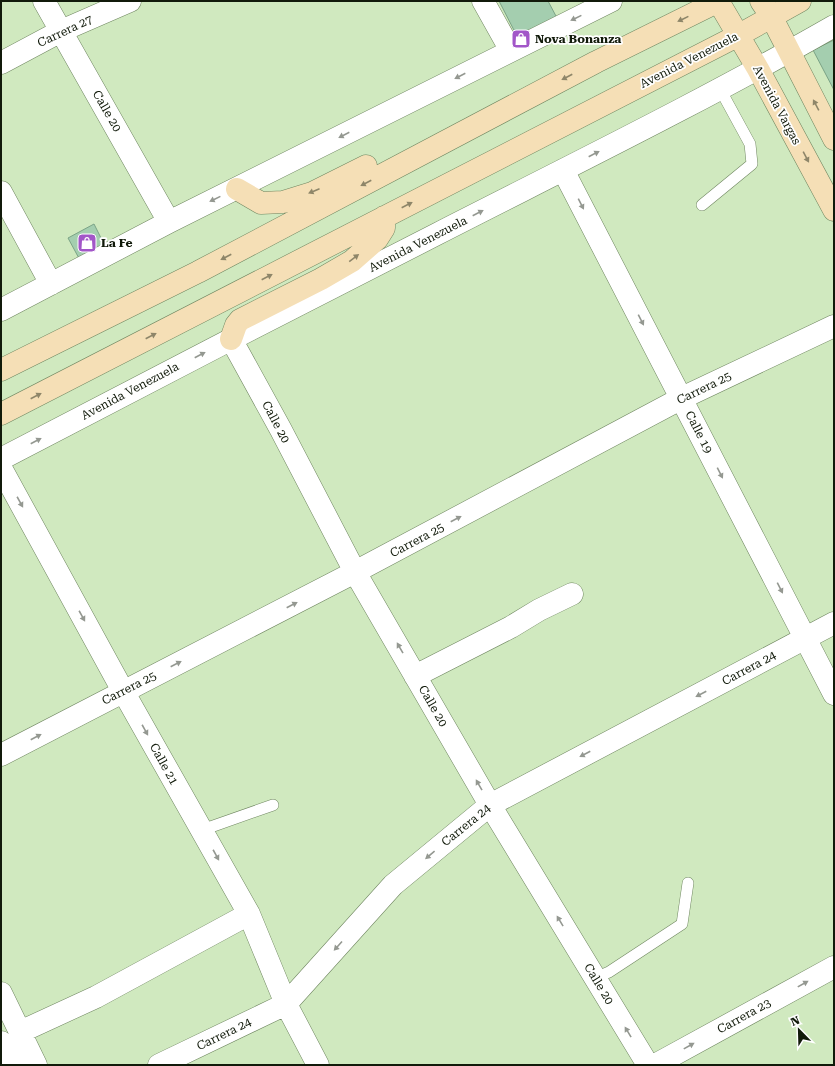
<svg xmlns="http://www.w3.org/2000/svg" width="835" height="1066" font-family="'Roboto Serif',serif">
<rect width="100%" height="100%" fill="#d0e9bf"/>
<path fill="#a4ceaf" stroke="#7ba386" d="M 499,1 L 548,1 L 557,18 L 518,38 Z
M 834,40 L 834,90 L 813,50 Z
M 94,224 L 106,248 L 81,262 L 68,238 Z"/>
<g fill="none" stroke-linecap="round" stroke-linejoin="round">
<defs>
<path id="lane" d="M 702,205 L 752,164 L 750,144 L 720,89
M 202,830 L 273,805
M 595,978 L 609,972 L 682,924 L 688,883"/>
<path id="street" d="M 44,1 L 169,222
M 483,1 L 511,51
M 1,63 L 61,31 L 130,1
M 563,170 L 834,694
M 1,192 L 51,284
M 1,310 L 169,222 L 611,1
M 231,339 L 281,430 L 355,572 L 490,805 L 648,1065
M 1,459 C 146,383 291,308 437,234 C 570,166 705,100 834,26
M 1,468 L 123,691 L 249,914 L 286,1004 L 318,1065
M 415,676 L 511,627 L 539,610 L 572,594
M 1,755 L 355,572 L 682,398 L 834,326
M 1,993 L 36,1065
M 20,1032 L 96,997 L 249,914
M 1,1042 L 13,1065
M 159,1065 L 286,1004 L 393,885 L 490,805 L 834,623
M 655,1065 L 834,967"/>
<path id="secondary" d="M 718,1 L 758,69 L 834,210
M 761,1 L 771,16 L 834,139
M 237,189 L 261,203 L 283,202 L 312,193 L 366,166
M 231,339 L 236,325 L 240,320 L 321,279 L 352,261 L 377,239 L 384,228 L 384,217
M 1,370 L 198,272 L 596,62 L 719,1
M 1,414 L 739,35 L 800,1"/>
</defs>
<use href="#lane" stroke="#6f8660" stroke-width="12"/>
<use href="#street" stroke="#6f8660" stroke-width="23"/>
<use href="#secondary" stroke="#6f8660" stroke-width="23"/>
<use href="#lane" stroke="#fff" stroke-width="11"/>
<use href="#street" stroke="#fff" stroke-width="22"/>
<use href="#secondary" stroke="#f5dfb6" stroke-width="22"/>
</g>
<defs><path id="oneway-solid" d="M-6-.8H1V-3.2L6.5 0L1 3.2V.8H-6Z"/></defs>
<g fill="#949891">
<use href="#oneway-solid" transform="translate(576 18) rotate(154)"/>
<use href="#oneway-solid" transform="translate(460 76) rotate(153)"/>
<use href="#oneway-solid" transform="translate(344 135) rotate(153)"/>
<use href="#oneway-solid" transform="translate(594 154) rotate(-27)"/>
<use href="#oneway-solid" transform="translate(215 199) rotate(154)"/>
<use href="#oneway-solid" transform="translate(581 204) rotate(63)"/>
<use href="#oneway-solid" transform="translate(478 213) rotate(-27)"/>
<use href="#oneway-solid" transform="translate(641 320) rotate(63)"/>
<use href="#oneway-solid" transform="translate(200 355) rotate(-28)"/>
<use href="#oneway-solid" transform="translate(36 441) rotate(-28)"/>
<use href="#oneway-solid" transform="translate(720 473) rotate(63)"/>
<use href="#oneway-solid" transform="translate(20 502) rotate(61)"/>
<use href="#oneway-solid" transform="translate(456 519) rotate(-28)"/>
<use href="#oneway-solid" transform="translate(780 588) rotate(63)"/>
<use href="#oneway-solid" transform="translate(292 605) rotate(-27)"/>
<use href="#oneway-solid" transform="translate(82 616) rotate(61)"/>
<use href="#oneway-solid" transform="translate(400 648) rotate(-120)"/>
<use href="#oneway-solid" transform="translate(176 664) rotate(-27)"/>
<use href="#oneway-solid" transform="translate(701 694) rotate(152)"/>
<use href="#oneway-solid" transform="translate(145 730) rotate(61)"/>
<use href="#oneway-solid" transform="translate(36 737) rotate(-28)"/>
<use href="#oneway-solid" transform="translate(585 754) rotate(152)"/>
<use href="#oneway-solid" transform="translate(479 785) rotate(-120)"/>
<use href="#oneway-solid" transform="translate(216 855) rotate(61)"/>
<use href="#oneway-solid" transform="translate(430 855) rotate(140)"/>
<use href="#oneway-solid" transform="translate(560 921) rotate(-121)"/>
<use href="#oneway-solid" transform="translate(338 946) rotate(132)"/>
<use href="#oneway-solid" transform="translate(803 984) rotate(-29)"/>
<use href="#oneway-solid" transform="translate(628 1032) rotate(-121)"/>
<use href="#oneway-solid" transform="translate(689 1046) rotate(-29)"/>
</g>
<g fill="#8e8669">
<use href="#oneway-solid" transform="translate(683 19) rotate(154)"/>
<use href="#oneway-solid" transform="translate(567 77) rotate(152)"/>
<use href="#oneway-solid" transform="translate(816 105) rotate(-118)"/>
<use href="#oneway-solid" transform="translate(806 157) rotate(62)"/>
<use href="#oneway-solid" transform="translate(366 183) rotate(152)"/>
<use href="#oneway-solid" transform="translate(314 191) rotate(157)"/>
<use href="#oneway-solid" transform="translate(407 205) rotate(-27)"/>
<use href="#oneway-solid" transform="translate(226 257) rotate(152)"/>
<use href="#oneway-solid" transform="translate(354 258) rotate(-37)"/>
<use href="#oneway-solid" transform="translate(267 277) rotate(-27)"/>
<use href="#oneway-solid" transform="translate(151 336) rotate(-27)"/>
<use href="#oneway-solid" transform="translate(36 396) rotate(-27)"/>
</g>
<defs>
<symbol id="shop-square" viewBox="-11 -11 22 22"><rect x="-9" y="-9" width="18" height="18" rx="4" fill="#a256c8" stroke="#fff"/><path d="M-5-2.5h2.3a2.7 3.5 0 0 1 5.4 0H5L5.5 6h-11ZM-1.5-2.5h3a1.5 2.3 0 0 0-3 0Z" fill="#fff"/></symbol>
</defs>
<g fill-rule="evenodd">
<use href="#shop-square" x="510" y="28" width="22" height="22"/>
<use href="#shop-square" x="76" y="232" width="22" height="22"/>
</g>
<g text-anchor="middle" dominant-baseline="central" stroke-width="3.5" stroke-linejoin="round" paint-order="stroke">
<g font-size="12" fill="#111a0a" stroke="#fff">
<text transform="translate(65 31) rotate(-25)">Carrera 27</text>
<text transform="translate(689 60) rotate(-27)">Avenida Venezuela</text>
<text transform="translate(777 105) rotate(62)">Avenida Vargas</text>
<text transform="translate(107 111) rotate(60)">Calle 20</text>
<text transform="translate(418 244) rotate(-27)">Avenida Venezuela</text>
<text transform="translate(704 388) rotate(-26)">Carrera 25</text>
<text transform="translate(130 391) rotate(-28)">Avenida Venezuela</text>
<text transform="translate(276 422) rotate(62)">Calle 20</text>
<text transform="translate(699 432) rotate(63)">Calle 19</text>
<text transform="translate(417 540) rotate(-28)">Carrera 25</text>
<text transform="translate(749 668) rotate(-28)">Carrera 24</text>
<text transform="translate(129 688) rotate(-27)">Carrera 25</text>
<text transform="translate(433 706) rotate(60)">Calle 20</text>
<text transform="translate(164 764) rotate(61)">Calle 21</text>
<text transform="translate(466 825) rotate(-39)">Carrera 24</text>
<text transform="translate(599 984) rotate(59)">Calle 20</text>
<text transform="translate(744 1016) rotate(-29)">Carrera 23</text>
<text transform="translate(224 1034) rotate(-26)">Carrera 24</text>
</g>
<g font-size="12" font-weight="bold" fill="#111a0a" stroke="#fff" text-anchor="start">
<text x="535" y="39">Nova Bonanza</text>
<text x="101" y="243">La Fe</text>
</g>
</g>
<rect width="835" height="1066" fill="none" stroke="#111a0a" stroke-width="4"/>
<g transform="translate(799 1030) rotate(337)" stroke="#ffffff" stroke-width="3" paint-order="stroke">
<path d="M0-3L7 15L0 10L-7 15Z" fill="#111a0a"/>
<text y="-6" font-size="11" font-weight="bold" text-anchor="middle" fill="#111a0a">N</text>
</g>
</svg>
